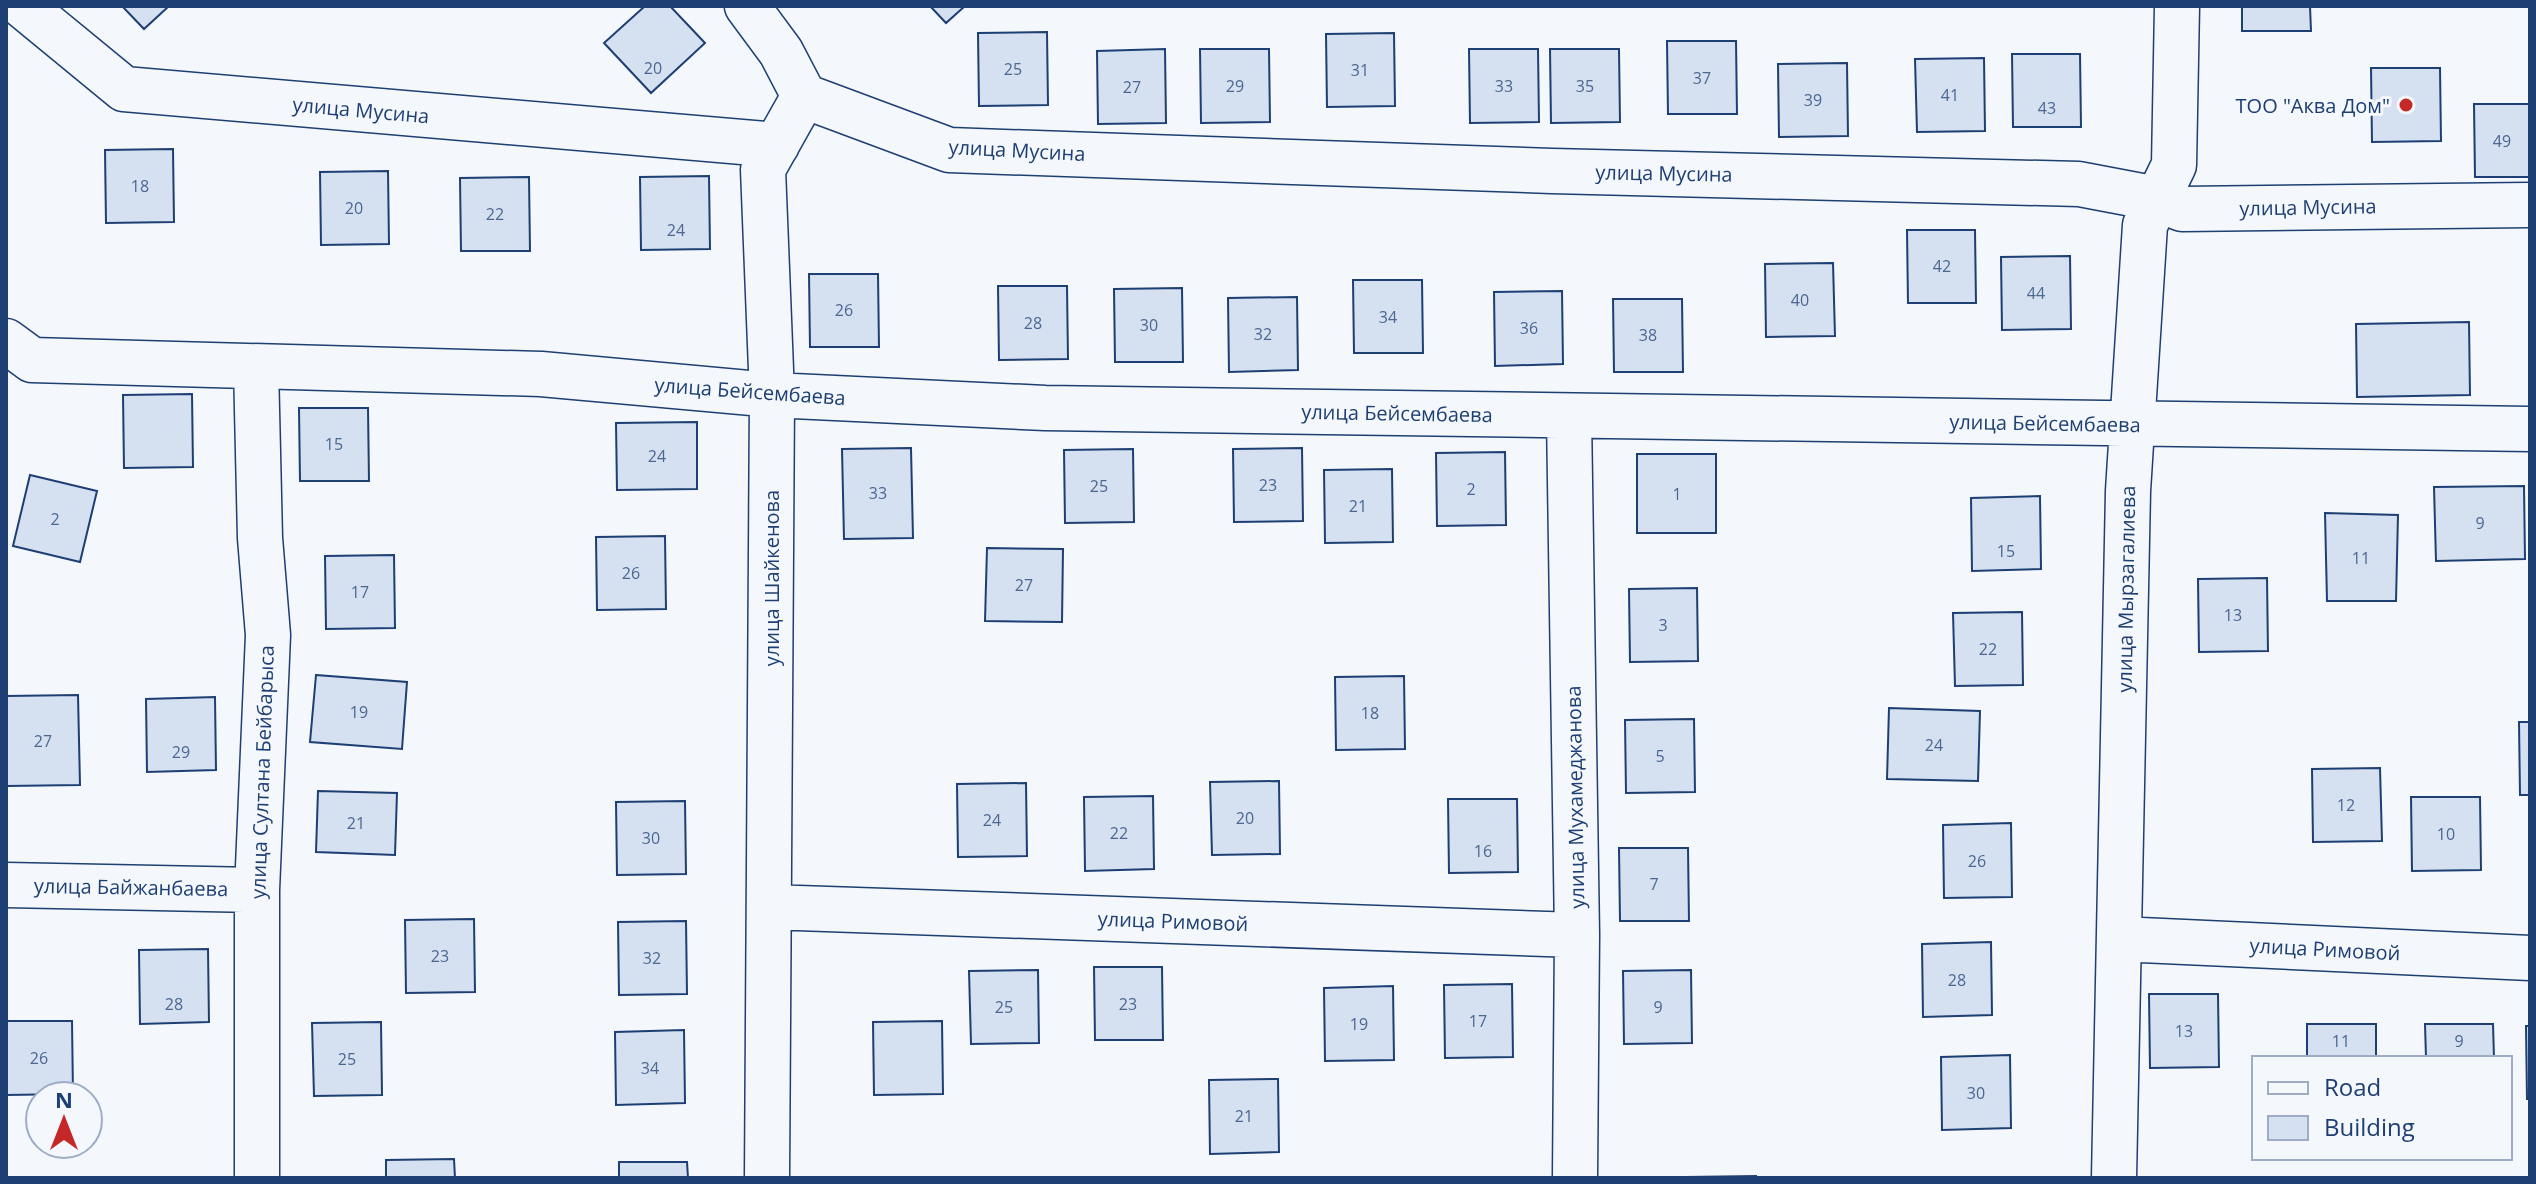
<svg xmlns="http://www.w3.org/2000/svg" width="2536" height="1184" font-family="'Open Sans',sans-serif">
<rect width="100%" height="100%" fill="#f4f7fb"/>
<path fill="#d5e0f0" stroke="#1d3f73" stroke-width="2" d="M 122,6 L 169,6 L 144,29 Z
M 645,6 L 670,6 L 705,43 L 651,93 L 604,43 Z
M 930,6 L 965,6 L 946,23 Z
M 2242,6 L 2310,6 L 2311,31 L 2242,31 Z
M 1047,32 L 1048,105 L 979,106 L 978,33 Z
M 1394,33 L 1395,106 L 1327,107 L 1326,34 Z
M 1667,41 L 1736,41 L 1737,114 L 1668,114 Z
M 1165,49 L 1166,123 L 1098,124 L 1097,51 Z
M 1200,49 L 1269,49 L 1270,122 L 1201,123 Z
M 1469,49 L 1538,49 L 1539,122 L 1470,123 Z
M 1550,49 L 1619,49 L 1620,122 L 1551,123 Z
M 2012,54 L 2080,54 L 2081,127 L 2013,127 Z
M 1984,58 L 1985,131 L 1917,132 L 1915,59 Z
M 1847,63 L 1848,136 L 1779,137 L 1778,64 Z
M 2371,68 L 2440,68 L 2441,141 L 2372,142 Z
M 2474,104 L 2530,104 L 2530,177 L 2475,177 Z
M 173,149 L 174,222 L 106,223 L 105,150 Z
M 388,171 L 389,244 L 321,245 L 320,172 Z
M 709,176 L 710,249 L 641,250 L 640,177 Z
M 529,177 L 530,251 L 461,251 L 460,178 Z
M 1907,230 L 1975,230 L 1976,303 L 1908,303 Z
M 2070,256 L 2071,329 L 2002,330 L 2001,257 Z
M 1833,263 L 1835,336 L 1766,337 L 1765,264 Z
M 809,274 L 878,274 L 879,347 L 810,347 Z
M 1353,280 L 1422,280 L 1423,353 L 1354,353 Z
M 998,286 L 1067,286 L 1068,359 L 999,360 Z
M 1182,288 L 1183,362 L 1115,362 L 1114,289 Z
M 1562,291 L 1563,364 L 1495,366 L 1494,292 Z
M 1297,297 L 1298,370 L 1229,372 L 1228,298 Z
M 1613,299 L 1682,299 L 1683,372 L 1614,372 Z
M 2469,322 L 2470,395 L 2357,397 L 2356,324 Z
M 192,394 L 193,467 L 124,468 L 123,395 Z
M 299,408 L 368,408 L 369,481 L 300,481 Z
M 697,422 L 697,489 L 617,490 L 616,423 Z
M 911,448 L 913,538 L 844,539 L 842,449 Z
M 1302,448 L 1303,521 L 1234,522 L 1233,449 Z
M 1133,449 L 1134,522 L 1065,523 L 1064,450 Z
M 1505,452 L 1506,525 L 1437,526 L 1436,453 Z
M 1637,454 L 1716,454 L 1716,533 L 1637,533 Z
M 1392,469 L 1393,542 L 1325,543 L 1324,470 Z
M 30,475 L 97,491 L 80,562 L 13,546 Z
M 2524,486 L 2525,559 L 2436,561 L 2434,487 Z
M 2040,496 L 2041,569 L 1972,571 L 1971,498 Z
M 2325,513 L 2398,515 L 2396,601 L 2327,601 Z
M 665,536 L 666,609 L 597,610 L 596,537 Z
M 987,548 L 1063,549 L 1062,622 L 985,621 Z
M 394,555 L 395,628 L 326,629 L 325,556 Z
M 2267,578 L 2268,651 L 2199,652 L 2198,579 Z
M 1697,588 L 1698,661 L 1630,662 L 1629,589 Z
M 2022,612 L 2023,685 L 1955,686 L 1953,613 Z
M 316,675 L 407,682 L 402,749 L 310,742 Z
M 1404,676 L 1405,749 L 1336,750 L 1335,677 Z
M 78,695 L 80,785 L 6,786 L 6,696 Z
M 215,697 L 216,770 L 147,772 L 146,699 Z
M 1889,708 L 1980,711 L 1978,781 L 1887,779 Z
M 1694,719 L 1695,792 L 1626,793 L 1625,720 Z
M 2519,722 L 2530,722 L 2530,795 L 2520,795 Z
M 2380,768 L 2382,841 L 2313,842 L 2312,769 Z
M 1279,781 L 1280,854 L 1212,855 L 1210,782 Z
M 1026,783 L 1027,856 L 958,857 L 957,784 Z
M 318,791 L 397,793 L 395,855 L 316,852 Z
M 1153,796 L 1154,869 L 1085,871 L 1084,797 Z
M 2411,797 L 2480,797 L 2481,870 L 2412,871 Z
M 1448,799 L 1517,799 L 1518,872 L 1449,873 Z
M 685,801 L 686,874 L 617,875 L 616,802 Z
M 2011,823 L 2012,897 L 1944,898 L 1943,825 Z
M 1619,848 L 1688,848 L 1689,921 L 1620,921 Z
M 474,919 L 475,992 L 406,993 L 405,920 Z
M 686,921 L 687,994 L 619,995 L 618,922 Z
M 1991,942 L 1992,1015 L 1923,1017 L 1922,944 Z
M 208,949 L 209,1022 L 140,1024 L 139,950 Z
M 1094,967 L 1162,967 L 1163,1040 L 1095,1040 Z
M 1038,970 L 1039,1043 L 971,1044 L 969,971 Z
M 1691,970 L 1692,1043 L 1624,1044 L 1623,971 Z
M 1512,984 L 1513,1057 L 1445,1058 L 1444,985 Z
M 1393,986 L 1394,1060 L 1325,1061 L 1324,988 Z
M 2149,994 L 2218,994 L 2219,1067 L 2150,1068 Z
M 6,1021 L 72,1021 L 73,1094 L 6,1095 Z
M 942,1021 L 943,1094 L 874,1095 L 873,1022 Z
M 381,1022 L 382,1095 L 314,1096 L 312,1023 Z
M 2307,1024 L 2376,1024 L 2376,1058 L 2307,1058 Z
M 2425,1024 L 2493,1024 L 2494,1058 L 2426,1058 Z
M 2526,1026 L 2530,1026 L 2530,1099 L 2527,1099 Z
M 684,1030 L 685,1103 L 616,1105 L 615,1032 Z
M 2010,1055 L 2011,1128 L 1942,1130 L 1941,1057 Z
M 1278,1079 L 1279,1152 L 1210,1154 L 1209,1080 Z
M 454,1159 L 455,1178 L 386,1178 L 386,1160 Z
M 619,1162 L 687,1162 L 688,1178 L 619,1178 Z
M 1756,1176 L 1756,1178 L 1687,1178 L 1687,1177 Z"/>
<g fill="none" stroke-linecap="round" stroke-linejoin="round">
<defs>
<path id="minor" d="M 23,6 L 124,89 L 777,145
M 747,6 L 781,52 L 804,96
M 804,96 L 949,150 L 1552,171 L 2079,184 L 2158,199 L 2182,209 L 2530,205
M 6,341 L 32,360 L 541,374 L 772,395 L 1045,408 L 2530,429
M 256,367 L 260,538 L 268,635 L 257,890 L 257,1178
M 1569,416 L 1577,935 L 1575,1178
M 6,885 L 257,890
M 769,907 L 1577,935
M 2119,939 L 2530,958
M 767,1178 L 772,395 L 763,169 L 804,96
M 2114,1178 L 2128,491 L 2145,225 L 2174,165 L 2177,6"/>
</defs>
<use href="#minor" stroke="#1d3f73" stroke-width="47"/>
<use href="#minor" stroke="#f4f7fb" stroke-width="44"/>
</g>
<circle fill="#c62828" stroke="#f4f7fb" stroke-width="3" cx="2406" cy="105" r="8"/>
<g text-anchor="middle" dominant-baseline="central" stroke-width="6" stroke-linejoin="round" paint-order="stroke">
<g font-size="16" fill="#4b6792">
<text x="653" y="68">20</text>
<text x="1013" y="69">25</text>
<text x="1360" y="70">31</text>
<text x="1702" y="78">37</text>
<text x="1235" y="86">29</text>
<text x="1504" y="86">33</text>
<text x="1585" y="86">35</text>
<text x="1132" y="87">27</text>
<text x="1950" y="95">41</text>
<text x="1813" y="100">39</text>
<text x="2047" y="108">43</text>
<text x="2502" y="141">49</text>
<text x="140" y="186">18</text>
<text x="354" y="208">20</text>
<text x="495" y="214">22</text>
<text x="676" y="230">24</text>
<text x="1942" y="266">42</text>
<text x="2036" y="293">44</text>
<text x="1800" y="300">40</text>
<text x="844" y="310">26</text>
<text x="1388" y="317">34</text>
<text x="1033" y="323">28</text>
<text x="1149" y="325">30</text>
<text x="1529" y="328">36</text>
<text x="1263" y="334">32</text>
<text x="1648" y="335">38</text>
<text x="334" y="444">15</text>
<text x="657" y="456">24</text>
<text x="1268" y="485">23</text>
<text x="1099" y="486">25</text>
<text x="1471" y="489">2</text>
<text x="878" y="493">33</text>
<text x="1677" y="494">1</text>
<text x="1358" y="506">21</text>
<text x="55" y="519">2</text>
<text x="2480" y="523">9</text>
<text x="2006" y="551">15</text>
<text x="2361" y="558">11</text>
<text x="631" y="573">26</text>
<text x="1024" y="585">27</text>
<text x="360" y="592">17</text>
<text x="2233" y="615">13</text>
<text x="1663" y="625">3</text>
<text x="1988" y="649">22</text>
<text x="359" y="712">19</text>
<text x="1370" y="713">18</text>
<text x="43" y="741">27</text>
<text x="1934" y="745">24</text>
<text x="181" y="752">29</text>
<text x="1660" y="756">5</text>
<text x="2346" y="805">12</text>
<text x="1245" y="818">20</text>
<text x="992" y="820">24</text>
<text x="356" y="823">21</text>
<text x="1119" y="833">22</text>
<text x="2446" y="834">10</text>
<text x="651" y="838">30</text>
<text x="1483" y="851">16</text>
<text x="1977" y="861">26</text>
<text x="1654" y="884">7</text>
<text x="440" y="956">23</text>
<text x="652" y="958">32</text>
<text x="1957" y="980">28</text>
<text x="174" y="1004">28</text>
<text x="1128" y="1004">23</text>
<text x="1004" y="1007">25</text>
<text x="1658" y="1007">9</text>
<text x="1478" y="1021">17</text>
<text x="1359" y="1024">19</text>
<text x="2184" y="1031">13</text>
<text x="2341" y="1041">11</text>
<text x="2459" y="1041">9</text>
<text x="39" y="1058">26</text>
<text x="347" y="1059">25</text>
<text x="650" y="1068">34</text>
<text x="1976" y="1093">30</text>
<text x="1244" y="1116">21</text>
</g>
<g font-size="20" fill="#1d3f73" stroke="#f4f7fb" text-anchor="end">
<text x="2390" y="105">ТОО "Аква Дом"</text>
</g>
<g font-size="20" fill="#1d3f73" stroke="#f4f7fb">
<text transform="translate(361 110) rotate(5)">улица Мусина</text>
<text transform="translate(1017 150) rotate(3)">улица Мусина</text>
<text transform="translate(1664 173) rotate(1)">улица Мусина</text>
<text transform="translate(2308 207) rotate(-1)">улица Мусина</text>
<text transform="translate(750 391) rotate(4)">улица Бейсембаева</text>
<text transform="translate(1397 413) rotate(1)">улица Бейсембаева</text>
<text transform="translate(2045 423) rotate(1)">улица Бейсембаева</text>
<text transform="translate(771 578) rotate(-90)">улица Шайкенова</text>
<text transform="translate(2126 589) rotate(-89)">улица Мырзагалиева</text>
<text transform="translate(262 772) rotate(-88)">улица Султана Бейбарыса</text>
<text transform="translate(1575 797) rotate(-91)">улица Мухамеджанова</text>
<text transform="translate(131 887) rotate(1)">улица Байжанбаева</text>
<text transform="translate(1173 921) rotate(2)">улица Римовой</text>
<text transform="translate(2325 949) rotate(3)">улица Римовой</text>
</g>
</g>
<rect width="2536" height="1184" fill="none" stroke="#1d3f73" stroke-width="16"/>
<rect x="2252" y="1056" width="260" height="104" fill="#f4f7fb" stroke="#9eadc5" stroke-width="2"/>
<rect x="2268" y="1082" width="40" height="12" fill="#f4f7fb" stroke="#9eadc5" stroke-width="2"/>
<text x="2324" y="1096" font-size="24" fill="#1d3f73">Road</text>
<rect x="2268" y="1116" width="40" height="24" fill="#d5e0f0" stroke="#9eadc5" stroke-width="2"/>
<text x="2324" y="1136" font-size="24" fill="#1d3f73">Building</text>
<g transform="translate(64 1120)"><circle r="38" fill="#f4f7fb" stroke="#9eadc5" stroke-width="2"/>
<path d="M0-6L14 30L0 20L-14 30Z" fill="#c62828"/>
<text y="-12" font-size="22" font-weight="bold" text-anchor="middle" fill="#1d3f73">N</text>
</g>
</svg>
